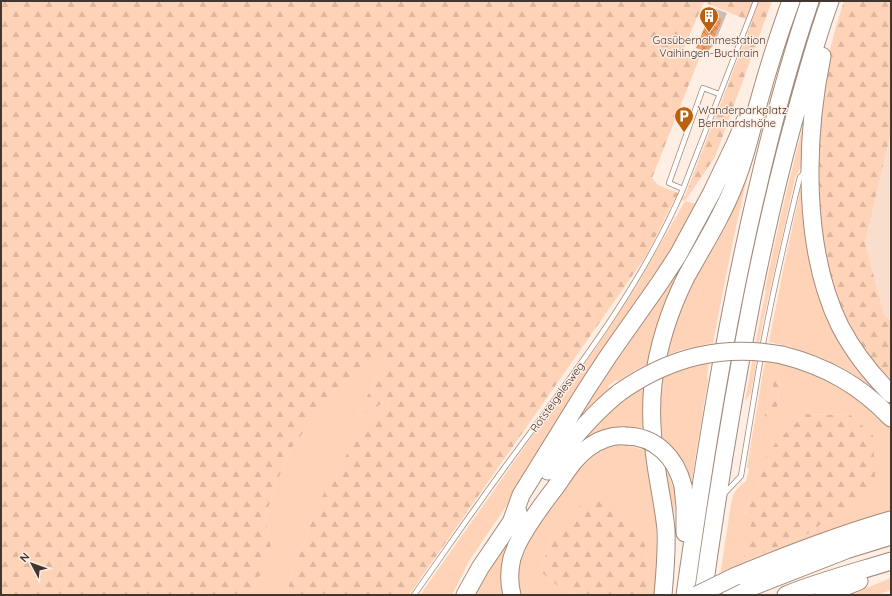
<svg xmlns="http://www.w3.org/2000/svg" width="892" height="596" font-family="Quicksand,sans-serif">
<defs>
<pattern id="forest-firs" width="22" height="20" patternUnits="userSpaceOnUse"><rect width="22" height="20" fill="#ffd3b7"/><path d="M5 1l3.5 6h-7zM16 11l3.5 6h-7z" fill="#dcb69e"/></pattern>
<pattern id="building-cross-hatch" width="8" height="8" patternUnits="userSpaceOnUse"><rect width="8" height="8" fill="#f09d66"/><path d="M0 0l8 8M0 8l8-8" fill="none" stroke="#c48154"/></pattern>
</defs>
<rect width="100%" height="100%" fill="#ffeee3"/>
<path fill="#fadecd" d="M 891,132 L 891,321 L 884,314 L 865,243 Z"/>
<path fill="#ffd3b7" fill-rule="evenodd" d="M 792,19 C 783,50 774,79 765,109 C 743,186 728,265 713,343 L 681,350 L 662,357 Z
M 807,111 L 806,157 L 795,178 L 762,326 L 751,393 L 745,401 L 758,329 L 766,291 L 765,290 C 777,230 791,171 807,111 Z
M 740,149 L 651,362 L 632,372 L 618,381 L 616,380 L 608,386 L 610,389 L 585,411 L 567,433 Z
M 802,182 L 891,401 L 891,405 C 861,375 832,359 792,348 L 792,347 L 769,342 L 783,271 Z
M 685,201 L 699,205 L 693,217 L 522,483 L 469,561 L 452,595 L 420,595 L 545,418 L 595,349 L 637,285 Z
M 387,357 L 355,420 L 388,400 L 387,411 L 312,518 L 305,541 L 291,575 L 287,595 L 251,595 L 271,546 L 265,519 L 274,489 L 290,450 L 336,389 L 356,371 L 372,362 Z
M 765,360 L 780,362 L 822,376 L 858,398 L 891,426 L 891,511 L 823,533 L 756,561 L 754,557 L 812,532 L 822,523 L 834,520 L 841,514 L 849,414 L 832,415 L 805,414 L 777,441 L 771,452 L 761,475 L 759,484 L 750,492 L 748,504 L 743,511 L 749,516 L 751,521 L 749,542 L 742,565 L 720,576 L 731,504 L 734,493 L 738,488 L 746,481 L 749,470 L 747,467 ZM 773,372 L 780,376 L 778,404 L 764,415 L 768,411 L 775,377 Z
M 709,361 L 707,378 L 708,379 L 690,491 L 660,438 L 658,378 L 673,371 Z
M 647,384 L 647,428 L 625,427 L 625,429 L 617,430 L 531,510 L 506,595 L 473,595 L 517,524 L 560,465 L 580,441 L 616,404 Z
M 623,444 L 627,445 L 627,446 L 634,447 L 649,452 L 662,525 L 656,529 L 657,550 L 663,553 L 657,595 L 653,595 L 644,539 L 552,538 L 540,571 L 561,589 L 580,595 L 521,595 C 509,561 535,529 554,503 C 562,492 570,481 578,470 C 590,457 603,446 623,444 Z
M 664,467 L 668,472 L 673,488 L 674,488 L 675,493 L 674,521 L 675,537 Z
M 891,578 L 891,590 L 877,595 L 849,595 Z"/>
<path fill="url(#forest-firs)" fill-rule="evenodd" d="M 1,1 L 772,1 L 715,157 L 685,201 L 675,198 L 646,256 L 409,595 L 287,595 L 291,575 L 305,541 L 312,518 L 333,475 L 355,442 L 387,411 L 388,400 L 355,420 L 387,357 L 372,362 L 356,371 L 336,389 L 290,450 L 274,489 L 265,518 L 271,546 L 268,558 L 255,585 L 251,595 L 1,595 ZM 704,2 L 752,22 L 685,196 L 658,185 L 652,178 L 699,59 L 682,52 Z
M 844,1 L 891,1 L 891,132 L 865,243 L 884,314 L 891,321 L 891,388 L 862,354 L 831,292 L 816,204 L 821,101 L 830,50 L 835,30 Z
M 779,368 L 780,376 L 778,404 L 771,419 L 764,415 L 768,411 C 769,399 776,384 773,372 Z
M 805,414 L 832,415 L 849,414 L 873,435 L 875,476 L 863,494 L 853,505 L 834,520 L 822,523 L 812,532 L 754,557 L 754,559 L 742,565 C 745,554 755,524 748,515 C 747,513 745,512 743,511 L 748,504 L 750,492 L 759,484 L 761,474 L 762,463 L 777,441 Z
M 611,500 L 644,539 L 653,595 L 580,595 L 561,589 L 540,571 L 552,538 L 582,503 Z"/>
<path fill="#0003" d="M 716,9 L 727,13 L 714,45 L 708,51 L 710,15 Z"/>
<path fill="url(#building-cross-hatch)" d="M 710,14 L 722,19 L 708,52 L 696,48 Z"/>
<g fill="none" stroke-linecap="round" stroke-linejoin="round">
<defs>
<path id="service" d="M 683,189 L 669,183 L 703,88 L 719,94
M 762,349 C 773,291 786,234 800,177 L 806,171
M 724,494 L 741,476 L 761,356
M 414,595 C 448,547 481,499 516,452 C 578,368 642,285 683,189 L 756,1"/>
<path id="motorway" d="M 822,56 C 805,138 802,249 840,326 C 853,351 871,374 891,394
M 782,355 C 825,366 860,385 891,418
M 548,471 C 569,442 592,414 620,392
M 683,486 L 685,507 L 685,533
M 512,520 L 521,495 L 586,390 L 609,355 L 659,284 L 678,255 L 711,194 L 735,144 L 745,121
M 736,576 C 787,555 838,535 891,520
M 465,595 L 480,568 L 518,512
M 512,595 C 509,583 509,570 512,558 C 513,555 515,551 516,547 C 526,526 541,506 555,488 C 565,474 574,458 588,448 C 598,440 612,435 625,436
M 663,595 C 665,573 667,552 666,530 C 664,508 659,486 656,465 C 652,438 650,411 653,384 C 658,346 669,311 686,277 C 703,246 722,217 735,183 C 745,159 751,133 757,108 C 767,72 778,36 791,1
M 685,595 C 704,461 725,327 756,195 C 771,130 788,65 810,1
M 703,595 C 717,496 733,397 752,299 C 765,235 779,172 797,109 C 807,73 817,36 830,1
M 731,595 L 846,550 L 891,536
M 786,595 C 820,581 856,572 891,561
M 824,595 L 859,581"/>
</defs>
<use href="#service" stroke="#a38a7a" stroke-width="6"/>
<use href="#motorway" stroke="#a38a7a" stroke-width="19"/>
<use href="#service" stroke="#fff" stroke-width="4.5"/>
<use href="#motorway" stroke="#fff" stroke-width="17"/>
<defs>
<path id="motorway-bridge" d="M 620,392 C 670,357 722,344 782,355
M 625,436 C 656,436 676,458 683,486
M 697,595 L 736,576"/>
</defs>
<use href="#motorway-bridge" stroke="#a38a7a" stroke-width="19" stroke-linecap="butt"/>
<use href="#motorway-bridge" stroke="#fff" stroke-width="17"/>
</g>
<defs>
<symbol id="building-pin" viewBox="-11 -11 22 30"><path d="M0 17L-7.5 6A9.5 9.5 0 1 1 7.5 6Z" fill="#bc600b" stroke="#ffeee3"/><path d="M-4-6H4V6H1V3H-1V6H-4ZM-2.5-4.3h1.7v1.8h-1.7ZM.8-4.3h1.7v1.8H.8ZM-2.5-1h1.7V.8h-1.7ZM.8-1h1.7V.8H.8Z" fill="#fff"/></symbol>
<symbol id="parking-pin" viewBox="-11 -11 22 30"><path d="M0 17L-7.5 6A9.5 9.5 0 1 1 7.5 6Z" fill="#bc600b" stroke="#ffeee3"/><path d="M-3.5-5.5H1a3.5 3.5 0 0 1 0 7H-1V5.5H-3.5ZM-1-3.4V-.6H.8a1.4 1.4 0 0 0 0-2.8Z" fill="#fff"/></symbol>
</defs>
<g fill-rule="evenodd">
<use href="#building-pin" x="698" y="5" width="22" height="30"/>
<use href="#parking-pin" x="673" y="105" width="22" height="30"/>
</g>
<g text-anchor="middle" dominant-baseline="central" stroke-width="3" stroke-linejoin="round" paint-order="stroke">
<g font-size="11" fill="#413630" stroke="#ffeee3">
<text x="709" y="40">Gasübernahmestation<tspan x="709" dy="13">Vaihingen-Buchrain</tspan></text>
<text x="698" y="110" text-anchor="start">Wanderparkplatz<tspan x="698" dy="13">Bernhardshöhe</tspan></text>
</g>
<g font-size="11" fill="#413630" stroke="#ffeee3">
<text transform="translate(557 397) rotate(-54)">Rotsteigelesweg</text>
</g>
</g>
<rect width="892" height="596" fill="none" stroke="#413630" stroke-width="4"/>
<g transform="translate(32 564) rotate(311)" stroke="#ffeee3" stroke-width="3" paint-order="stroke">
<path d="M0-3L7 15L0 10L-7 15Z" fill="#413630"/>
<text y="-6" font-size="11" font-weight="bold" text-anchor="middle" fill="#413630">N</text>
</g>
</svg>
